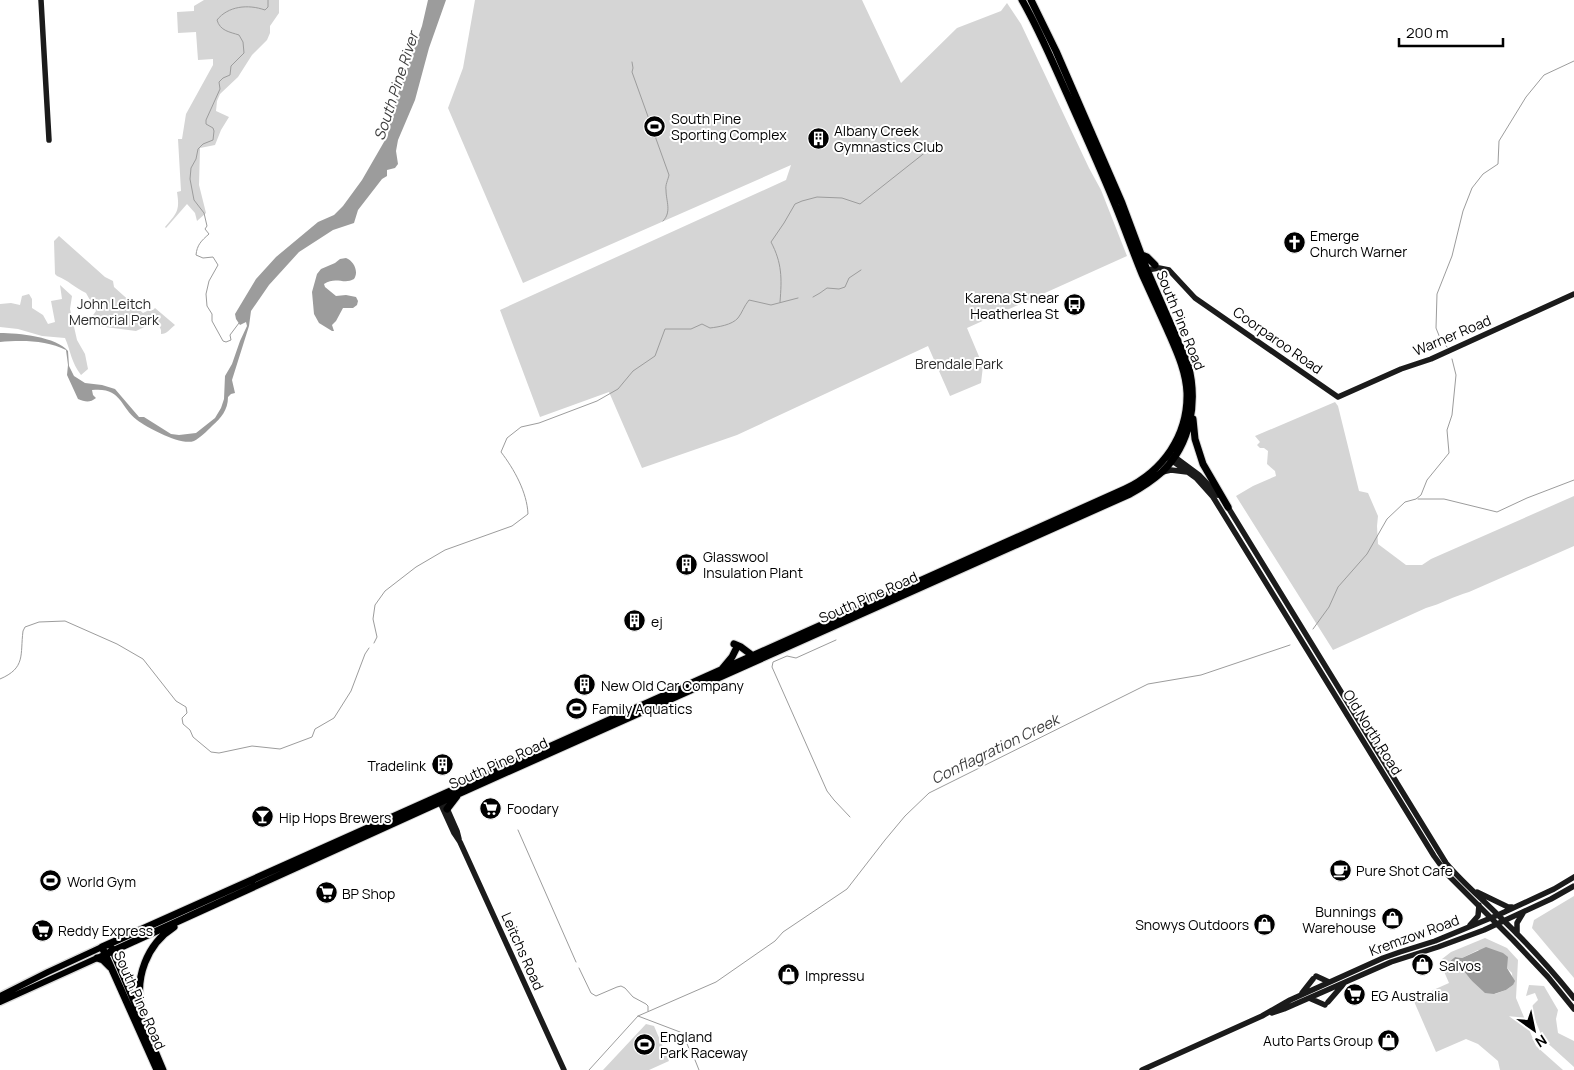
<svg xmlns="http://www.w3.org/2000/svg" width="1574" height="1070" font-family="Manrope,sans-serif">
<rect width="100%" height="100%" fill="#fff"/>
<path fill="#d5d5d5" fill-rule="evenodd" d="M 204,0 L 279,0 L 279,13 L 270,26 L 270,33 L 267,40 L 252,55 L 238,77 L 220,94 L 217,101 L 216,111 L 229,117 L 221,130 L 215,145 L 200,148 L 199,185 L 206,213 L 197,221 L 195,213 L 187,204 L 166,228 L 165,227 C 177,213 180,211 177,192 L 181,191 L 178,139 L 182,139 L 186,114 L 213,65 L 213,59 L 198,60 L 196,32 L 178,33 L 177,12 L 194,11 L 194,6 Z
M 475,0 L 862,0 L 901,83 L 957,28 L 1001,11 L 1007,3 L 1021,24 L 1089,168 L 1101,190 L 1127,256 L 967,328 L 983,366 L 981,383 L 950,396 L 928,346 L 737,435 L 642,468 L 609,392 L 540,417 L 500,310 L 786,180 L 791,165 L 523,283 L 448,108 L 463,68 Z
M 59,236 L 105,277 L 113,281 L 114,287 L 143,313 L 149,310 L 153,310 L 155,308 L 175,325 C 170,329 167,334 161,334 L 161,330 L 157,321 L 136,331 L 90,325 L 89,321 L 96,311 L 86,293 C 75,288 68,280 57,276 L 55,274 L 54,241 Z
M 60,285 L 72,296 L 70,309 L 77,340 L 85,354 L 88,369 L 81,375 C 71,362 71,352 65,338 L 42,336 L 18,329 L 0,327 L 0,304 L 11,303 L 20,305 L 22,296 L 29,294 L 32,299 L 32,308 L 43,315 L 48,324 L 55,322 L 51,301 L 62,299 Z
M 1335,402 L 1338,406 L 1359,491 L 1368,493 L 1378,516 L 1377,526 L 1378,544 L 1406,565 L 1422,565 L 1431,559 L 1574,496 L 1574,546 L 1469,592 C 1454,596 1441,604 1426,608 L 1333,650 L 1236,496 L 1253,486 L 1276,476 L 1275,471 L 1267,464 L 1268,451 L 1264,448 L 1260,448 L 1257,445 L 1260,442 L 1255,436 Z
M 1574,896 L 1574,978 L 1532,928 L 1534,920 Z
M 1485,938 L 1507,948 L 1518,960 L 1516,998 L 1536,1046 L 1563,1070 L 1500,1070 L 1498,1061 L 1478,1044 L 1466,1039 L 1436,1052 L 1413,999 L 1449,983 L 1443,969 L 1442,959 L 1451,952 ZM 1478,950 L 1507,968 L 1512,973 L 1513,985 L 1506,990 L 1495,994 L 1471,980 L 1463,970 L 1454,968 L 1449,962 L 1455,957 L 1462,958 Z
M 1529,985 L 1544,986 L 1558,1010 L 1556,1019 L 1558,1033 L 1574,1041 L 1574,1067 L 1543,1039 L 1530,1008 L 1538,1000 L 1535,993 L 1526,996 Z
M 646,1024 L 654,1026 L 669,1061 L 649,1070 L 603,1070 Z"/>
<path fill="#9c9c9c" d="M 428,0 L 446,0 L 429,48 L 415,100 L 398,140 L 396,151 L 398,164 L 395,168 L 387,170 L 387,176 L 382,179 L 358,210 L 354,223 L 333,230 L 299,252 L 269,285 L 251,311 L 249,326 L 232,380 L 235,393 L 231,394 L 228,397 C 228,410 221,418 212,426 C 207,431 200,438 194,441 C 181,446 148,428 137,420 C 119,406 122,387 92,390 L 93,395 L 96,398 C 90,403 85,402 78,399 L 67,375 L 68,365 L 66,350 C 47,340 21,340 0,342 L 0,333 C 18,333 57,337 68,351 L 69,366 L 74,376 L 85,383 L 102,385 L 115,389 L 139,417 L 144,417 L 171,434 L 179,435 L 196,433 L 215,418 L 221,408 L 224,399 L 225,376 L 232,364 L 240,341 L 247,326 L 246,322 L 240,325 L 236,319 L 235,314 L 256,279 L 276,257 L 318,222 L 334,215 L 343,206 L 362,180 L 388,135 L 389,125 L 397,97 L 422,26 Z
M 346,258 C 354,261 359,272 354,279 C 344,285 336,276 324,284 L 325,287 L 336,296 L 346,295 L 356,297 L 358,301 L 357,305 L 353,308 L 343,308 L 336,321 L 332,325 L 334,331 L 332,331 L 319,323 L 314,314 L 312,292 L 317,274 L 321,269 L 335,263 L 340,259 Z
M 1486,947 L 1503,953 L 1508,957 L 1507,968 L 1515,981 L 1513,985 L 1506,990 L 1494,994 L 1485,993 L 1471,980 L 1463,970 L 1449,966 L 1449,962 L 1455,957 L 1462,958 Z"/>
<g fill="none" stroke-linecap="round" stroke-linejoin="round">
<path stroke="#9c9c9c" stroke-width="1" d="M 632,62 L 633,68 L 632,72 L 669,175 C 668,180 665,185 666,190 C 666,201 672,212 663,221
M 813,297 L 820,293 L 827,288 L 839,289 L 845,287 L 849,278 L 861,270
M 780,302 C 782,278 782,263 771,242 L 784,223 L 795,204 L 802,201 L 817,197 L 842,198 L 860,204 L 927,151
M 239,323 L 230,335 L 231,340 L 226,342 L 223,341 L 212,321 L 212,314 L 207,306 L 206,294 L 209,281 L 218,265 L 213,257 L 203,258 L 196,255 C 197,245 201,241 209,234 L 205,229 L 207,226 L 204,213 L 194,200 L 190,179 L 191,168 L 196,159 L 198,149 L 203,144 L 213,140 L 214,131 L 213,128 L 206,124 L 206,120 L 220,89 L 219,82 L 223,78 L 230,75 L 231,66 L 244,53 L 243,42 L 239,35 C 230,32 220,31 217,20 C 228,6 248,4 265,10 L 268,7 L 268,0
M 1447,347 L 1440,338 L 1436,328 L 1437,294 L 1452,256 L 1463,211 L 1472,188 L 1483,174 L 1498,164 L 1499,141 L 1526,97 L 1544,75 L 1574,61
M 1418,499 L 1444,499 L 1497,512 L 1527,498 L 1574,480
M 1313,629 L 1329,607 L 1338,587 L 1367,554 L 1387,519 L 1405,502 L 1416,499 L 1421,495 L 1427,480 L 1449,453 L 1447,430 L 1452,415 L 1456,375 L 1452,359
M 836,640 L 796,658 L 787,656 L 773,662 L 772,667 L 827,791 L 834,800 L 850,817
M 374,643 L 377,637 L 373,619 L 375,605 L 385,591 L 416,567 L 445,550 L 512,526 L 528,514 C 527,492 514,469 501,452 L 507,438 L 521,427 L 539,423 L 597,401 L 618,389 L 633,371 L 655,356 L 665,329 L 691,329 L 702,324 L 710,328 C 718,327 732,325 738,318 C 742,313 744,306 749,300 L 771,305 L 798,298
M 0,679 C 26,668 20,655 23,631 L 25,627 L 39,622 L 65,621 L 117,644 L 143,659 L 176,701 L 186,707 L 187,713 L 182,718 L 183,724 L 190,730 L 193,737 L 211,752 L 219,753 L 252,746 L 280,749 L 312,737 L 315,729 L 334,718 L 351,691 L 365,654 L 369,648
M 518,830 L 576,962
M 579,968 L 591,993 L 596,996 L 617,987 L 621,986 L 625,988 L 633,997 L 646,1004 L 648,1006 L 648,1011
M 638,1016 L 680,1032 L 683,1034 L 690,1051
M 695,1060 L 699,1070
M 589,1070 L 638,1016 L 716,982 L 775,941 L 783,932 L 847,889 L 885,840 L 905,816 L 929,793 L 1148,684 L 1201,675 L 1290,645"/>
<defs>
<path id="primary" d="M 0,996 L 48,972 L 102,947
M 0,1002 L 106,954"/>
<path id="highway" d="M 1142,255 L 1147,257 L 1155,265
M 1193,419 L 1195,439 L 1203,464 L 1228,507
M 734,644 L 741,647 L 753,656
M 722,669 L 732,657 L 736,649
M 447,809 L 457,796
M 112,949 L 163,1070
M 106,954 L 458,794 L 1130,494 C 1141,488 1152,481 1162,472 C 1191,444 1198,402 1188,364 L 1147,270 L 1122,203 L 1056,51 L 1031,0
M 97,958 L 103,960 L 110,967
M 142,1009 C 134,978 147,944 174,927
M 157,1070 L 102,947 L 1125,489 C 1163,471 1188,436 1187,393 C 1186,370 1176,350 1167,329 C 1159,311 1150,292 1142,274 C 1133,252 1125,229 1116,207 C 1102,172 1086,137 1071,103 C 1055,68 1041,33 1022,0"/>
</defs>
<use href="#primary" stroke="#dbdbdb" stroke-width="9"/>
<use href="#highway" stroke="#dbdbdb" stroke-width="9"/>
<path stroke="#1b1b1b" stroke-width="5.5" d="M 41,0 L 49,140
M 1147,270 L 1159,268 L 1169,270 L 1195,298 L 1338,397 L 1401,369 L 1431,359 L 1574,294
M 1172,455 L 1199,475 L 1218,495
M 1167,457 L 1196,478 L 1213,497 L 1434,856 L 1447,874 L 1513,940 L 1548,977 L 1574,1009
M 1162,472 L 1171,470 L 1187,472
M 1226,504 L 1446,863 C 1462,882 1481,898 1498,915 C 1525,941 1551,969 1574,998
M 442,797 L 457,831 L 459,839
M 439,800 L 454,833 L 460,842 L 564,1070
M 1477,892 L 1508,907 L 1512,907
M 1470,925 L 1478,916 L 1479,905
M 1517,934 L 1517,923 L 1523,913
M 1316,976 L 1329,982
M 1302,993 L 1313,979
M 1309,998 L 1325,1005
M 1328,1002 L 1341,987 L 1344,983
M 1272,1013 L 1284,1009 L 1391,962 L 1438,947 L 1484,930 L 1551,899 L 1574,886
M 1142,1070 L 1262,1016 L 1290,1000 L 1383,958 L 1400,952 L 1435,941 L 1498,915 L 1554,889 L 1574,877"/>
<use href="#primary" stroke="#000" stroke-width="6"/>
<use href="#highway" stroke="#000" stroke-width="7"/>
</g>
<defs>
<symbol id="stadium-disc" viewBox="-11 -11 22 22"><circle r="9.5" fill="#000" stroke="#fff"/><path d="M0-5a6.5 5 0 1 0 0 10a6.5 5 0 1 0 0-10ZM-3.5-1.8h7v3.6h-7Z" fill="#fff"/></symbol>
<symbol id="building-disc" viewBox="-11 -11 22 22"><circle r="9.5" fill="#000" stroke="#fff"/><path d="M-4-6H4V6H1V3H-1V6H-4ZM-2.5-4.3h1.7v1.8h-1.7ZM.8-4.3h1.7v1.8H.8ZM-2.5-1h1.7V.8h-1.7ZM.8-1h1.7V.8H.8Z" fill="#fff"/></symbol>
<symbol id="church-disc" viewBox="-11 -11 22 22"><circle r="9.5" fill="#000" stroke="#fff"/><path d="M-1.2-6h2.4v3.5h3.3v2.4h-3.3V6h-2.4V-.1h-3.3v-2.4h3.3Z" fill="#fff"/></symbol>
<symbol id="bus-disc" viewBox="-11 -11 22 22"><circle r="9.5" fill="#000" stroke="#fff"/><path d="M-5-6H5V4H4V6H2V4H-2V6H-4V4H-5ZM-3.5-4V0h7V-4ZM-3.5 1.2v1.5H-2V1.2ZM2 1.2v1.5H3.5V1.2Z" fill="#fff"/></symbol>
<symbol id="supermarket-disc" viewBox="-11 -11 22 22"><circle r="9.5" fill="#000" stroke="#fff"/><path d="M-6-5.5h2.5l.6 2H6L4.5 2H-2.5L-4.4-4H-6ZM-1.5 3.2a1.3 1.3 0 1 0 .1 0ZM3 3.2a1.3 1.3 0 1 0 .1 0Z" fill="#fff"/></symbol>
<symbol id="bar-disc" viewBox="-11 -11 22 22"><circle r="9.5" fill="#000" stroke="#fff"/><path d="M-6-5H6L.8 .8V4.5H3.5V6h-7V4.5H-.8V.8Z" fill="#fff"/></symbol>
<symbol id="cafe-disc" viewBox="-11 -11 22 22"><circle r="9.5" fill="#000" stroke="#fff"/><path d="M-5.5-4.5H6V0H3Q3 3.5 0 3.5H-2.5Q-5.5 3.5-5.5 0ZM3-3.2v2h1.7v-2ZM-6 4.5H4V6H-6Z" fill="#fff"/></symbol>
<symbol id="shop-disc" viewBox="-11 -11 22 22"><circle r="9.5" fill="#000" stroke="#fff"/><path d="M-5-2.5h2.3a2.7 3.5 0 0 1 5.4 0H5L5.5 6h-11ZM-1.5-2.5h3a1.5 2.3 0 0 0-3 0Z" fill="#fff"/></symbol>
</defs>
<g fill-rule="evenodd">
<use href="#stadium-disc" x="642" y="114" width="25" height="25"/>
<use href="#building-disc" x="806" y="126" width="25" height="25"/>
<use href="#church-disc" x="1282" y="230" width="25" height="25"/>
<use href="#bus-disc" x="1062" y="292" width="25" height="25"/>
<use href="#building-disc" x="674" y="552" width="25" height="25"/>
<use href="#building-disc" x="622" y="608" width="25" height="25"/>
<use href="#building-disc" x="572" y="672" width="25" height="25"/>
<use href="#stadium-disc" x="564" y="696" width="25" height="25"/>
<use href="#building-disc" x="430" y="752" width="25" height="25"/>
<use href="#supermarket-disc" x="478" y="796" width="25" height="25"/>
<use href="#bar-disc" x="250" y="804" width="25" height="25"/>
<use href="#cafe-disc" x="1328" y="858" width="25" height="25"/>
<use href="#stadium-disc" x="38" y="868" width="25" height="25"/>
<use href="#supermarket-disc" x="314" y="880" width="25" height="25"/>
<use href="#shop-disc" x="1380" y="906" width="25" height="25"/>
<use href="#shop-disc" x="1252" y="912" width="25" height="25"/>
<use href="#supermarket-disc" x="30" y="918" width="25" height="25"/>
<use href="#shop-disc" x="1410" y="952" width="25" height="25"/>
<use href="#shop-disc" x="776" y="962" width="25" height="25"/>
<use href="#supermarket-disc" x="1342" y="982" width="25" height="25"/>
<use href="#shop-disc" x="1376" y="1028" width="25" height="25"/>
<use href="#stadium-disc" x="632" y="1032" width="25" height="25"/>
</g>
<g text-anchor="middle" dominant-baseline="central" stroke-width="4" stroke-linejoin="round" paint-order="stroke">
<g font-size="14" fill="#000" stroke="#fff" text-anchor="start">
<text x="671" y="118">South Pine<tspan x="671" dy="16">Sporting Complex</tspan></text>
<text x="834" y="130">Albany Creek<tspan x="834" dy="16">Gymnastics Club</tspan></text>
<text x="1310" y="235">Emerge<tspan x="1310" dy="16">Church Warner</tspan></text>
<text x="1059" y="297" text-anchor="end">Karena St near<tspan x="1059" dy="16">Heatherlea St</tspan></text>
<text x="703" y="556">Glasswool<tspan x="703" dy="16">Insulation Plant</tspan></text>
<text x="651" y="621">ej</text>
<text x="601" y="685">New Old Car Company</text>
<text x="592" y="708">Family Aquatics</text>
<text x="426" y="765" text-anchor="end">Tradelink</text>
<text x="507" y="808">Foodary</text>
<text x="279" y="817">Hip Hops Brewers</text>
<text x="1356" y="870">Pure Shot Cafe</text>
<text x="67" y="881">World Gym</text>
<text x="342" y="893">BP Shop</text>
<text x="1376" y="911" text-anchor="end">Bunnings<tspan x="1376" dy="16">Warehouse</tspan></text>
<text x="1249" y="924" text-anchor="end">Snowys Outdoors</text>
<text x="58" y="930">Reddy Express</text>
<text x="1439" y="965">Salvos</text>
<text x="805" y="975">Impressu</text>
<text x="1371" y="995">EG Australia</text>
<text x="660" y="1036">England<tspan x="660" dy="16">Park Raceway</tspan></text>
<text x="1373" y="1040" text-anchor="end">Auto Parts Group</text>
</g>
<g font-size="14" fill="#2c2c2c" stroke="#fff">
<text x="114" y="303">John Leitch<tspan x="114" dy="16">Memorial Park</tspan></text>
<text x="959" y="363">Brendale Park</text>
</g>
<g font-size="14" fill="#000" stroke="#fff">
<text transform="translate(1181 320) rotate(68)">South Pine Road</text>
<text transform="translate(1452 335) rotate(-23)">Warner Road</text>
<text transform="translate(1278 340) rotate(35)">Coorparoo Road</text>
<text transform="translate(868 597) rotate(-24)">South Pine Road</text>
<text transform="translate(1373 732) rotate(58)">Old North Road</text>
<text transform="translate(498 763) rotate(-24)">South Pine Road</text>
<text transform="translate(1414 935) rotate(-20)">Kremzow Road</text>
<text transform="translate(523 951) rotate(66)">Leitchs Road</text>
<text transform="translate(140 1000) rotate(66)">South Pine Road</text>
</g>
<g font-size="15" font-style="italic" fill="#3d3d3d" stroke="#fff">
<text transform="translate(396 86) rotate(-72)">South Pine River</text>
<text transform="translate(995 749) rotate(-26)">Conflagration Creek</text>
</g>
</g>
<g transform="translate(1534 1030) rotate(147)" stroke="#ffffff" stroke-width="4" paint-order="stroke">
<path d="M0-4L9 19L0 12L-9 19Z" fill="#000000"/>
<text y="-8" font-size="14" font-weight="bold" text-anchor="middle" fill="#000000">N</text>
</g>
<path d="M1399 38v8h104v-8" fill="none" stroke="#000000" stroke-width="2.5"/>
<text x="1406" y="38" font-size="15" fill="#000000" stroke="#ffffff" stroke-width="4" paint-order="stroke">200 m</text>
</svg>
